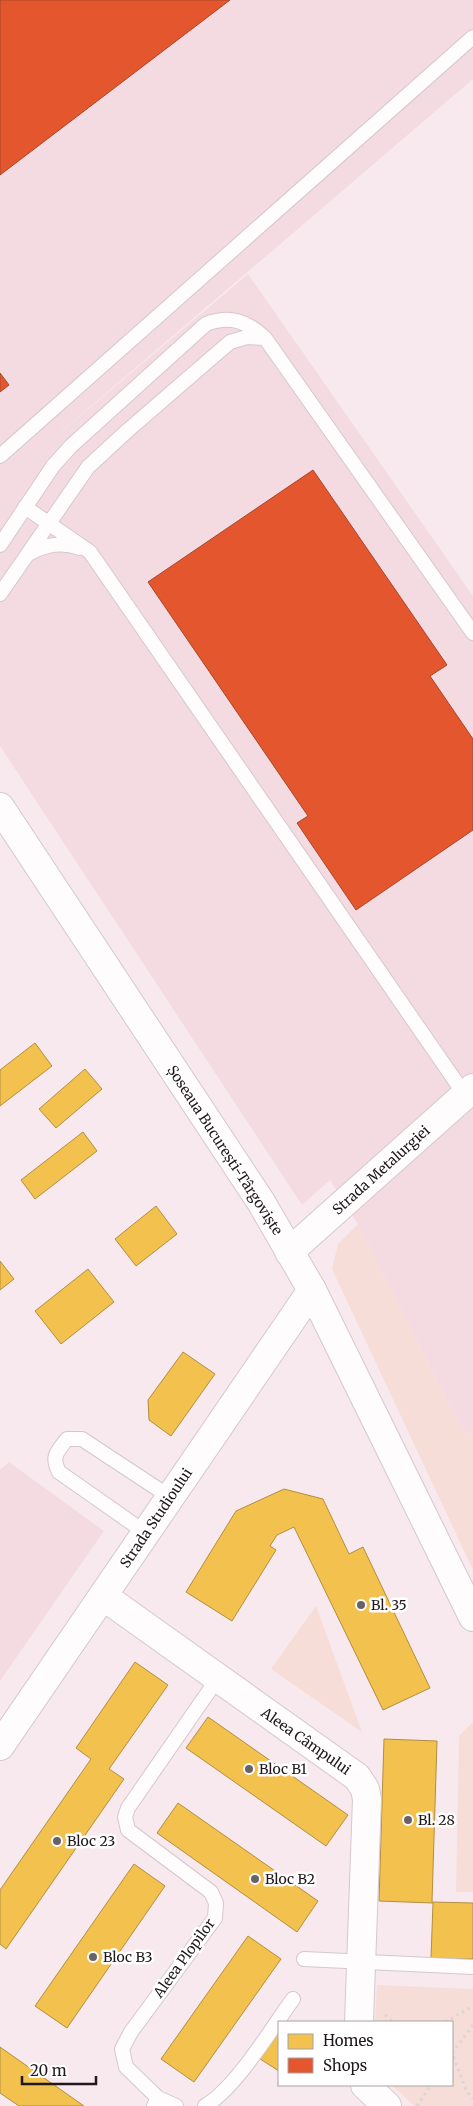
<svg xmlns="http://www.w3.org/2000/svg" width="473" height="2106" font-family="Merriweather,serif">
<rect width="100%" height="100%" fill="#f8e9ee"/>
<path fill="#f4dbe2" d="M 0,0 L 473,0 L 473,79 L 28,460 L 248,274 L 473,596 L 473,1431 L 465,1435 L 358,1224 L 330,1180 L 302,1205 L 0,746 Z
M 9,1462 L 104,1531 L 0,1681 L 0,1470 Z"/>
<path fill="#f7ddd7" d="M 358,1224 L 465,1435 L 473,1431 L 473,1570 L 332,1269 L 338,1244 Z
M 316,1606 L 362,1732 L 271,1669 Z
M 473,1722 L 473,1892 L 456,1892 L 459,1736 Z
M 377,1985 L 473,1989 L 473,2106 L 414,2106 L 392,2085 L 452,2085 L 452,2022 L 375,2022 Z"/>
<path fill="#f2c14e" stroke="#b38e3f" d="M 35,1043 L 52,1066 L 0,1106 L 0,1070 Z
M 85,1069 L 102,1089 L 56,1128 L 39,1109 Z
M 83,1132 L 97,1151 L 35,1199 L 21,1180 Z
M 156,1206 L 177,1234 L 136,1266 L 115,1239 Z
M 0,1261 L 14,1279 L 0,1290 Z
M 88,1269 L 114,1302 L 61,1344 L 35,1311 Z
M 183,1352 L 215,1374 L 171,1436 L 149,1420 L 148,1400 Z
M 284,1489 L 323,1499 L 349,1554 L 363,1547 L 430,1688 L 383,1710 L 294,1527 L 277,1535 L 270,1546 L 276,1550 L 232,1621 L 186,1592 L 236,1511 Z
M 135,1662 L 168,1685 L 109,1769 L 124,1779 L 6,1949 L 0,1944 L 0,1890 L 91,1759 L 76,1748 Z
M 208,1717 L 348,1815 L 326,1846 L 186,1748 Z
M 384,1739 L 437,1741 L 432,1902 L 473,1903 L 473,1959 L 431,1958 L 433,1903 L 379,1901 Z
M 178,1803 L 318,1901 L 297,1932 L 157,1833 Z
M 134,1864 L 165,1886 L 67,2028 L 35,2006 Z
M 248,1936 L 281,1959 L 194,2082 L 161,2059 Z
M 273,2031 L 279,2035 L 279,2071 L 257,2057 Z
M 0,2047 L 84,2106 L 19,2106 L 0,2093 Z"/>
<path fill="#e4572e" stroke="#aa4428" d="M 0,0 L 230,0 L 0,175 Z
M 0,373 L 9,385 L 0,392 Z
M 313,470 L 447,665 L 430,676 L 473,739 L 473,830 L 356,910 L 297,823 L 308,816 L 148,582 Z"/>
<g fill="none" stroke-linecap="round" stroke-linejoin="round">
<defs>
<path id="lane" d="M 0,456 L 473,37
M 25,507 L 90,552 L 465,1095
M 0,545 L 53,466 L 71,446 L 206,324 C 230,315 247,321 265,338 L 473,633
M 30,553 C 47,544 62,542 80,548
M 0,594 L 88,467 L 127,431 L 230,342 L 247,337 L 265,338
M 146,1533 L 59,1472 C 51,1456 57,1452 67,1439 L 82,1439 L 170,1497
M 304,1959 L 473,1967
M 158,2098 L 176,2106
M 154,2106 L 158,2098 L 126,2067 L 122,2049 L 131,2032 L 215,1918 L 216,1903 L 211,1892 L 128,1830 L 125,1817 L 128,1808 L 218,1678
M 205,2106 C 236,2088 271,2029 293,1999"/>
<path id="street" d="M 289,1252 L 473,1088
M 103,1596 L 357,1777 L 365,1789 L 367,1799 L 359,2022
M 365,2085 L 387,2106"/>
<path id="secondary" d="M 0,1746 L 312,1290"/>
<path id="primary" d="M 0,807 L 261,1202 L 312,1290 L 473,1617"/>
</defs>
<use href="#lane" stroke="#d4c8cc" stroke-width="16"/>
<use href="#street" stroke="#d4c8cc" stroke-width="30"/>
<use href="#secondary" stroke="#d4c8cc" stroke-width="30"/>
<use href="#primary" stroke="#d4c8cc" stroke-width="30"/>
<path stroke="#dad5d7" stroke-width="3" stroke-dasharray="2.5 4" stroke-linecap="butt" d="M 385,2015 L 393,2022
M 445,2022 L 473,2006
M 473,2025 L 452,2053 L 466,2090 L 473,2099
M 417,2106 L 431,2085"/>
<use href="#lane" stroke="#fefcfc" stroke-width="14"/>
<use href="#street" stroke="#fefcfc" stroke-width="28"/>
<use href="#secondary" stroke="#fefcfc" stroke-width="28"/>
<use href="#primary" stroke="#fefcfc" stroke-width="28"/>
</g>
<g fill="#6c6165" stroke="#fff" stroke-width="2">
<circle cx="361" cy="1605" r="5"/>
<circle cx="249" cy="1769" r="5"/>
<circle cx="408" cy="1820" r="5"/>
<circle cx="57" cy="1841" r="5"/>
<circle cx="255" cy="1879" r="5"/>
<circle cx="93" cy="1957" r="5"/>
</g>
<g text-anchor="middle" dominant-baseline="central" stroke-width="5" stroke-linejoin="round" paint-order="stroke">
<g font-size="14" fill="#21181b" stroke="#fff">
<text transform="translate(225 1150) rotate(57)">Șoseaua București-Târgoviște</text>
<text transform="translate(381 1170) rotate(-42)">Strada Metalurgiei</text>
<text transform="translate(156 1518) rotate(-56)">Strada Studioului</text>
<text transform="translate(306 1741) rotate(35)">Aleea Câmpului</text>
<text transform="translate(184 1958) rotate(-54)">Aleea Plopilor</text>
</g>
<g font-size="14" fill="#21181b" stroke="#fff" text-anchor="start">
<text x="371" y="1605">Bl. 35</text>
<text x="259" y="1769">Bloc B1</text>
<text x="418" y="1820">Bl. 28</text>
<text x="67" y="1841">Bloc 23</text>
<text x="265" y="1879">Bloc B2</text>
<text x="103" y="1957">Bloc B3</text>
</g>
</g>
<rect x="278" y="2021" width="175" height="65" fill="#ffffff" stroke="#a6a3a4"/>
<rect x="288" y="2034" width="25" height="15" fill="#f2c14e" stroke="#a6a3a4"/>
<text x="323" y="2046" font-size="15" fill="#21181b">Homes</text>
<rect x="288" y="2058" width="25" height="15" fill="#e4572e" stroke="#a6a3a4"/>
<text x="323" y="2071" font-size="15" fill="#21181b">Shops</text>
<path d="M22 2076v8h74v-8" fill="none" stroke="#21181b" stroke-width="2.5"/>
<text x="30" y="2076" font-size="15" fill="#21181b" stroke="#ffffff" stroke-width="4" paint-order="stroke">20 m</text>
</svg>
